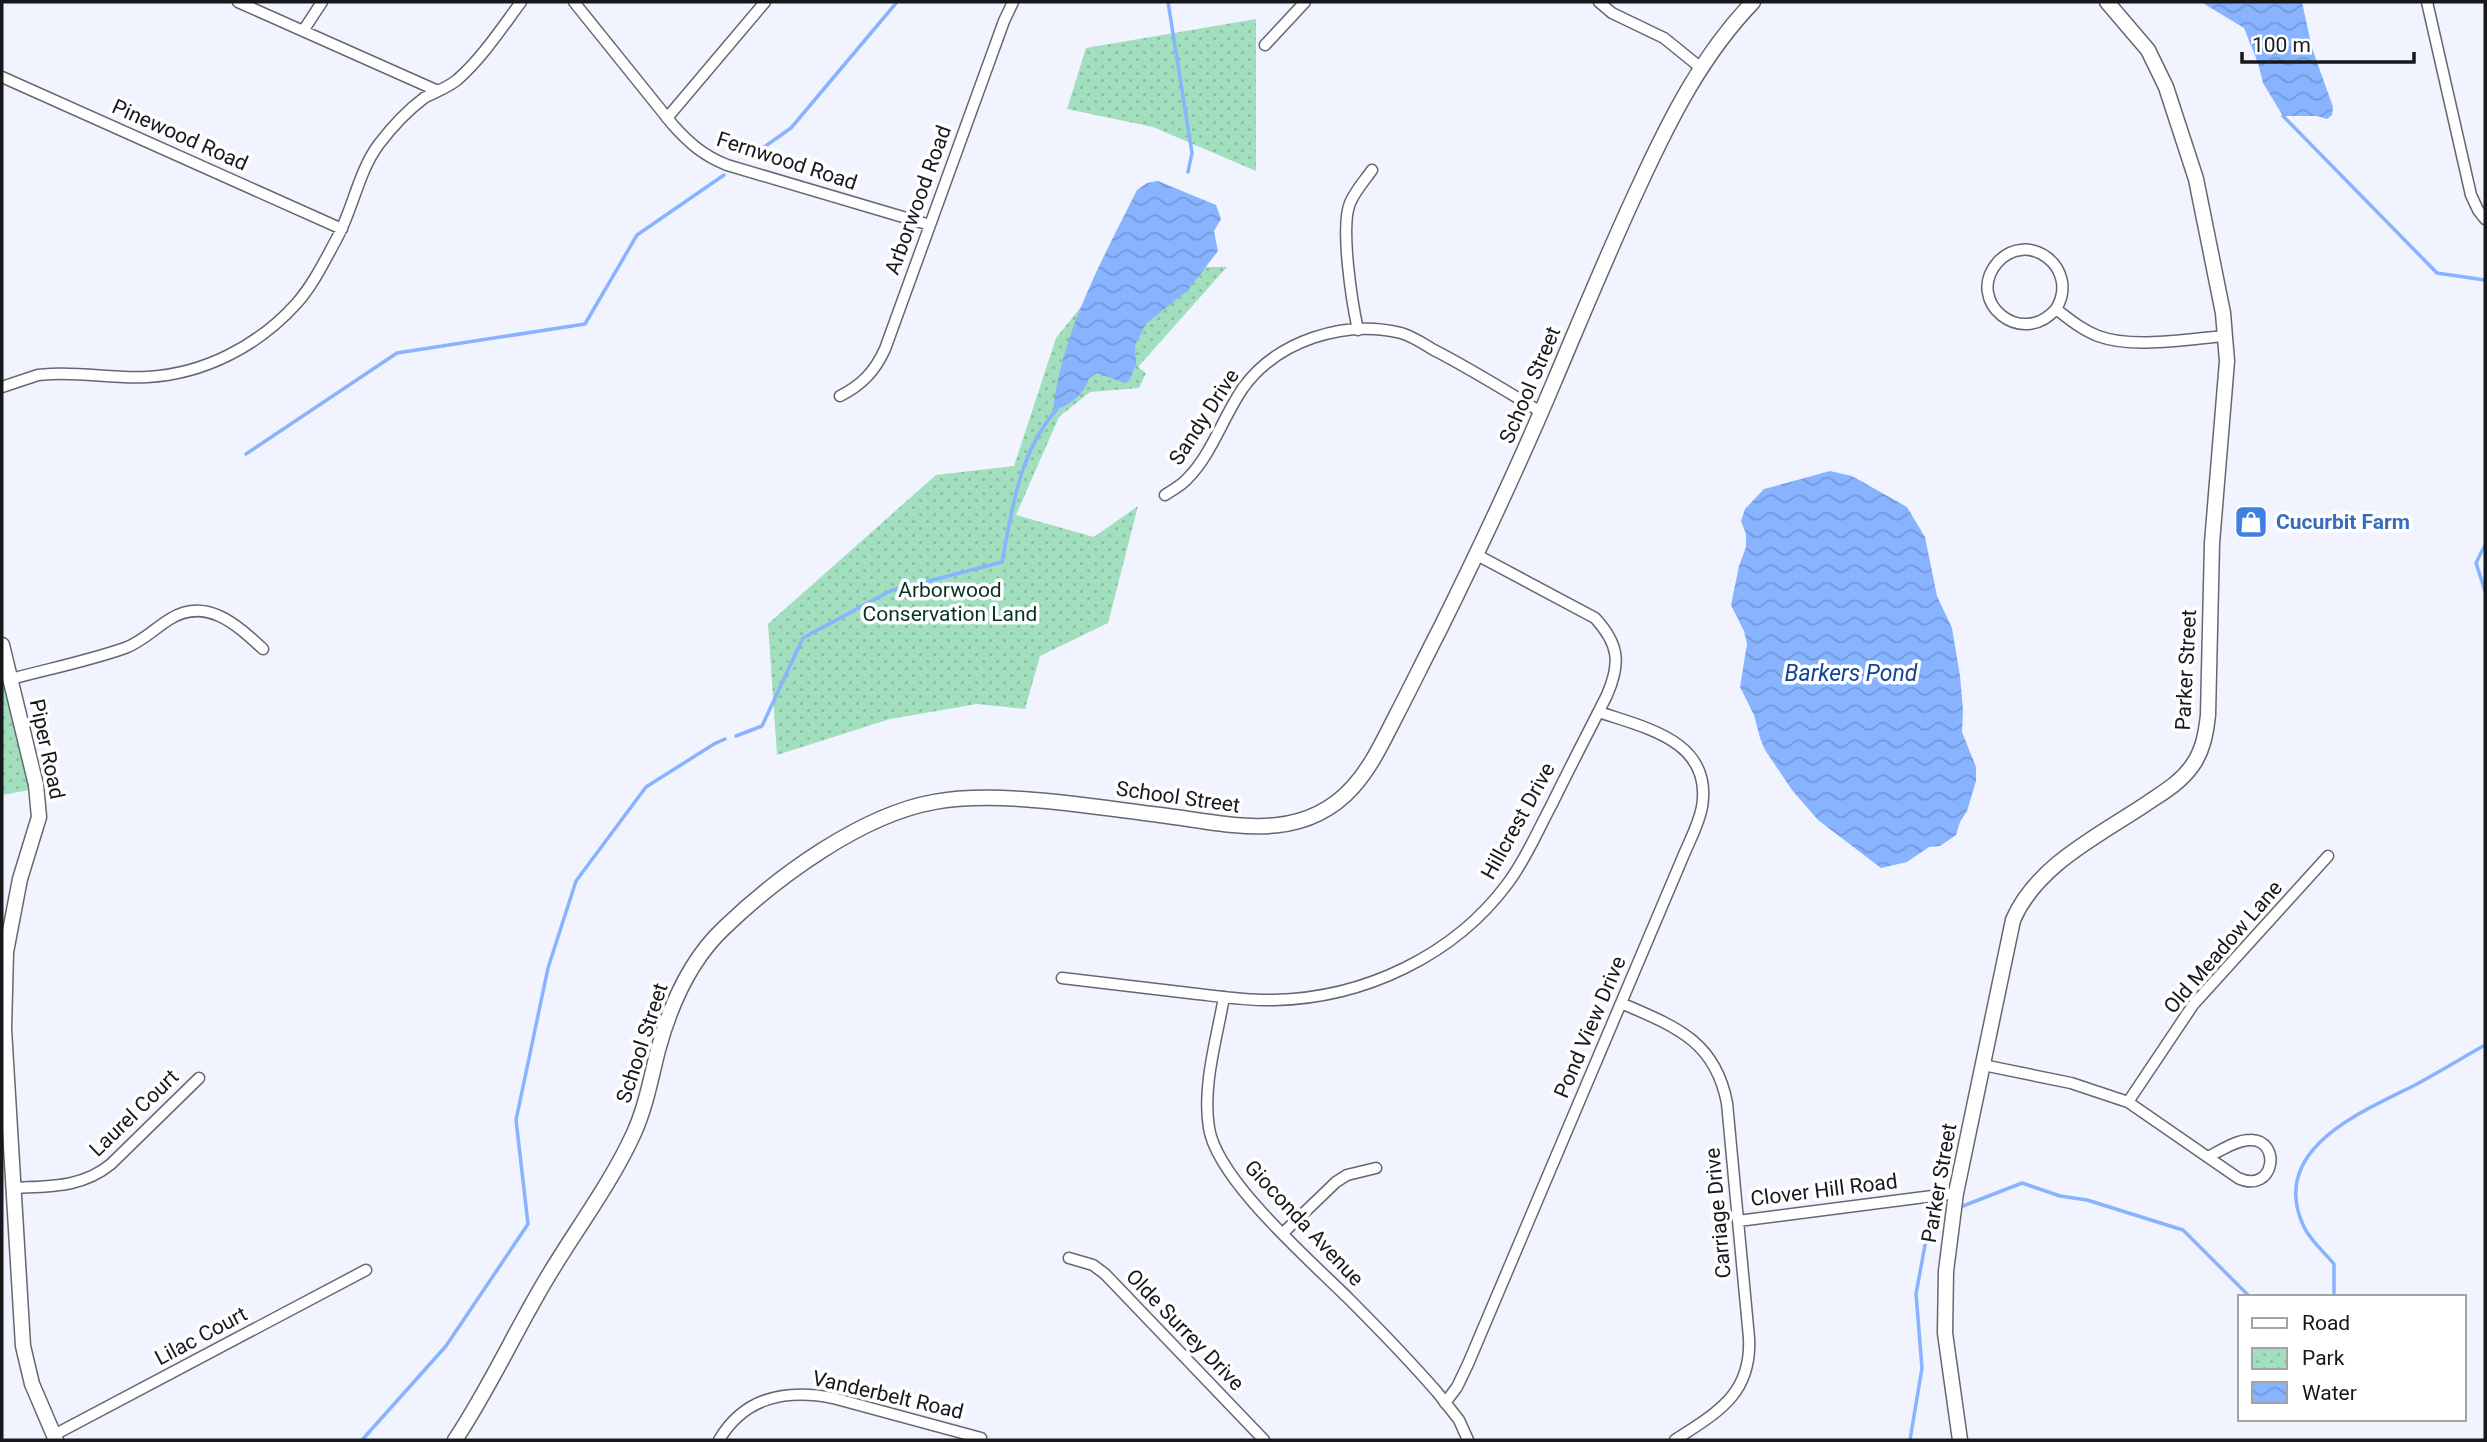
<svg xmlns="http://www.w3.org/2000/svg" width="2487" height="1442" font-family="Roboto,sans-serif">
<defs>
<pattern id="park-dots" width="8" height="8" patternUnits="userSpaceOnUse" patternTransform="scale(1.75)"><rect width="8" height="8" fill="#a2dfbe"/><path d="M2 2h.1M6 6h.1" fill="none" stroke="#8bbfa3" stroke-width="1.8" stroke-linecap="round"/></pattern>
<pattern id="water-waves" width="16" height="10" patternUnits="userSpaceOnUse" patternTransform="scale(1.75)"><rect width="16" height="10" fill="#87b3ff"/><path d="M0 5q4-4 8 0t8 0" fill="none" stroke="#7499da"/></pattern>
</defs>
<rect width="100%" height="100%" fill="#f1f4fe"/>
<path fill="url(#park-dots)" d="M 1256,19 L 1256,171 L 1153,127 L 1067,109 L 1086,48 Z
M 1149,222 L 1203,267 L 1227,267 L 1138,367 L 1146,373 L 1139,388 L 1090,392 L 1059,417 L 1016,515 L 1094,537 L 1138,506 L 1108,623 L 1040,656 L 1025,709 L 977,704 L 890,719 L 777,755 L 768,624 L 936,475 L 1014,466 L 1056,338 Z
M 2,662 L 30,790 L 2,795 Z"/>
<path fill="url(#water-waves)" d="M 2201,2 L 2302,2 L 2312,48 L 2333,107 L 2332,115 L 2327,119 L 2317,116 L 2283,116 L 2263,83 L 2258,63 L 2244,28 Z
M 1158,181 L 1216,205 L 1221,219 L 1214,231 L 1218,251 L 1189,289 L 1146,324 L 1135,345 L 1136,365 L 1129,381 L 1125,383 L 1097,373 L 1089,378 C 1086,392 1067,409 1053,409 C 1063,330 1102,260 1137,190 L 1147,183 Z
M 1830,471 L 1852,476 L 1907,507 L 1925,537 L 1937,596 L 1952,628 L 1960,676 L 1963,710 L 1962,732 L 1976,767 L 1976,781 L 1967,811 L 1960,822 L 1956,835 L 1940,846 L 1929,847 L 1907,862 L 1881,868 L 1818,820 L 1792,790 L 1765,750 L 1760,738 L 1754,715 L 1740,687 L 1747,644 L 1744,631 L 1731,605 L 1739,566 L 1746,547 L 1746,534 L 1741,521 L 1745,509 L 1764,489 Z"/>
<g fill="none" stroke-linecap="round" stroke-linejoin="round">
<path stroke="#87b3ff" stroke-width="3.5" d="M 1168,2 L 1192,153 L 1188,172
M 2283,116 L 2437,273 L 2485,280
M 750,157 L 791,128 L 897,2
M 246,454 L 397,353 L 585,324 L 637,235 L 724,175
M 2485,545 L 2476,563 L 2485,591
M 736,736 L 762,726 L 803,638 L 890,591 L 1002,562 C 1014,502 1018,453 1060,405
M 1963,1206 L 2022,1183 L 2060,1196 L 2087,1200 L 2183,1230 L 2250,1297
M 2334,1297 L 2334,1264 C 2325,1253 2310,1240 2304,1227 C 2267,1149 2362,1112 2415,1085 C 2439,1072 2462,1058 2485,1045
M 362,1440 L 446,1346 L 528,1224 L 516,1120 L 548,968 L 576,881 L 646,787 L 714,744 L 725,739
M 1910,1440 L 1922,1368 L 1916,1294 L 1925,1245 L 1941,1220"/>
<defs>
<path id="minor" d="M 238,2 L 438,91
M 574,2 L 673,125 C 689,143 704,156 727,165 L 930,225
M 1599,2 L 1612,13 L 1664,38 L 1701,68
M 2427,2 L 2471,195 L 2478,210 L 2485,219
M 303,31 L 322,2
M 1265,45 L 1305,2
M 2,77 L 342,229
M 667,118 L 765,2
M 2056,309 C 2021,349 1965,301 1997,263 C 2027,228 2081,268 2056,309 C 2069,319 2082,330 2098,336 C 2133,349 2188,339 2225,336
M 1358,330 C 1352,303 1340,227 1350,203 C 1355,191 1365,180 1372,170
M 2,387 L 38,375 L 51,374 C 83,372 115,379 147,377 C 204,374 258,346 296,304 C 313,285 324,262 336,240 C 353,210 358,172 379,144 C 392,127 408,110 424,98 C 435,92 447,88 457,80 C 482,58 501,29 521,2
M 840,396 C 862,385 875,371 885,349 L 1004,21 L 1013,2
M 1165,495 C 1172,490 1181,486 1187,479 C 1212,454 1223,417 1243,388 C 1277,341 1344,319 1401,333 C 1412,336 1424,344 1434,350 C 1471,369 1506,391 1541,412
M 11,679 C 48,669 88,661 125,648 C 142,642 155,628 170,619 C 207,596 238,626 263,649
M 1062,978 C 1105,983 1147,988 1189,993 C 1217,996 1246,1001 1274,1000 C 1364,998 1454,956 1508,883 C 1526,859 1538,830 1552,804 C 1570,767 1589,731 1607,695 C 1621,663 1619,644 1595,618 L 1477,555
M 1224,997 C 1217,1038 1202,1086 1209,1128 C 1217,1180 1311,1261 1349,1299 C 1379,1329 1409,1360 1437,1392 L 1459,1420 L 1468,1440
M 1621,1003 C 1674,1026 1715,1040 1727,1103 L 1749,1338 C 1752,1395 1716,1413 1675,1440
M 1983,1065 L 2071,1083 L 2128,1102 L 2238,1178 C 2275,1195 2282,1139 2250,1140 C 2236,1140 2220,1151 2208,1157
M 2128,1102 L 2193,1005 L 2328,856
M 14,1188 C 49,1186 82,1188 111,1164 L 199,1078
M 1738,1221 L 1956,1193
M 1283,1233 L 1336,1182 L 1347,1175 L 1376,1168
M 1069,1258 L 1093,1265 L 1105,1274 L 1264,1440
M 1445,1403 L 1457,1387 L 1468,1364 L 1685,852 C 1691,838 1699,823 1702,807 C 1713,741 1646,728 1599,712
M 54,1435 L 366,1270
M 719,1440 C 745,1396 787,1389 833,1398 L 981,1438"/>
<path id="tertiary" d="M 2,645 L 36,785 L 39,817 L 20,879 L 6,952 L 4,1029 L 23,1346 L 32,1384 L 56,1440
M 455,1440 C 487,1392 511,1340 540,1290 C 570,1237 609,1188 634,1133 C 646,1106 651,1078 658,1050 C 670,1006 690,960 724,928 C 777,877 861,815 934,802 C 999,790 1093,807 1160,815 C 1226,823 1300,846 1353,787 C 1372,766 1384,739 1397,714 C 1412,685 1426,656 1441,627 C 1481,546 1519,465 1554,382 C 1582,316 1609,250 1640,184 C 1670,119 1702,55 1753,2
M 1960,1440 L 1945,1333 L 1946,1271 L 1956,1193 L 2013,920 C 2037,865 2098,836 2146,804 C 2162,793 2180,783 2192,766 C 2203,751 2206,733 2208,715 L 2212,543 L 2227,361 L 2223,313 L 2196,179 L 2166,87 L 2148,50 L 2107,2"/>
</defs>
<use href="#minor" stroke="#656870" stroke-width="13"/>
<use href="#tertiary" stroke="#656870" stroke-width="17"/>
<use href="#minor" stroke="#fff" stroke-width="10"/>
<use href="#tertiary" stroke="#fff" stroke-width="14"/>
</g>
<defs>
<symbol id="shop-square" viewBox="-11 -11 22 22"><rect x="-9" y="-9" width="18" height="18" rx="4" fill="#3f7fe0" stroke="#fff"/><path d="M-5-2.5h2.3a2.7 3.5 0 0 1 5.4 0H5L5.5 6h-11ZM-1.5-2.5h3a1.5 2.3 0 0 0-3 0Z" fill="#fff"/></symbol>
</defs>
<g fill-rule="evenodd">
<use href="#shop-square" x="2232" y="503" width="38" height="38"/>
</g>
<g text-anchor="middle" dominant-baseline="central" stroke-width="7" stroke-linejoin="round" paint-order="stroke">
<g font-size="21" fill="#17181c" stroke="#fff">
<text transform="translate(180 135) rotate(24)">Pinewood Road</text>
<text transform="translate(787 161) rotate(18)">Fernwood Road</text>
<text transform="translate(918 200) rotate(-70)">Arborwood Road</text>
<text transform="translate(1530 385) rotate(-67)">School Street</text>
<text transform="translate(1204 417) rotate(-57)">Sandy Drive</text>
<text transform="translate(2186 670) rotate(-87)">Parker Street</text>
<text transform="translate(47 749) rotate(78)">Piper Road</text>
<text transform="translate(1178 797) rotate(8)">School Street</text>
<text transform="translate(1518 821) rotate(-61)">Hillcrest Drive</text>
<text transform="translate(2223 947) rotate(-49)">Old Meadow Lane</text>
<text transform="translate(1590 1027) rotate(-67)">Pond View Drive</text>
<text transform="translate(642 1043) rotate(-72)">School Street</text>
<text transform="translate(134 1113) rotate(-44)">Laurel Court</text>
<text transform="translate(1939 1183) rotate(-80)">Parker Street</text>
<text transform="translate(1824 1190) rotate(-7)">Clover Hill Road</text>
<text transform="translate(1718 1213) rotate(-95)">Carriage Drive</text>
<text transform="translate(1304 1223) rotate(47)">Gioconda Avenue</text>
<text transform="translate(1185 1330) rotate(46)">Olde Surrey Drive</text>
<text transform="translate(201 1336) rotate(-28)">Lilac Court</text>
<text transform="translate(888 1395) rotate(13)">Vanderbelt Road</text>
</g>
<g font-size="21" font-weight="bold" fill="#366cbe" stroke="#fff" text-anchor="start">
<text x="2276" y="522">Cucurbit Farm</text>
</g>
<g font-size="21" fill="#063421" stroke="#fff">
<text x="950" y="590">Arborwood<tspan x="950" dy="24">Conservation Land</tspan></text>
</g>
<g font-size="23" font-style="italic" fill="#114297" stroke="#fff">
<text x="1851" y="673">Barkers Pond</text>
</g>
</g>
<rect width="2487" height="1442" fill="none" stroke="#17181c" stroke-width="7"/>
<rect x="2238" y="1295" width="228" height="126" fill="#ffffff" stroke="#a2a3a4" stroke-width="2"/>
<rect x="2252" y="1318" width="35" height="10" fill="#ffffff" stroke="#a2a3a4" stroke-width="2"/>
<text x="2302" y="1330" font-size="21" fill="#17181c">Road</text>
<rect x="2252" y="1348" width="35" height="21" fill="url(#park-dots)" stroke="#a2a3a4" stroke-width="2"/>
<text x="2302" y="1365" font-size="21" fill="#17181c">Park</text>
<rect x="2252" y="1382" width="35" height="21" fill="url(#water-waves)" stroke="#a2a3a4" stroke-width="2"/>
<text x="2302" y="1400" font-size="21" fill="#17181c">Water</text>
<path d="M2242 52v10h172v-10" fill="none" stroke="#17181c" stroke-width="3.5"/>
<text x="2252" y="52" font-size="21" fill="#17181c" stroke="#ffffff" stroke-width="5" paint-order="stroke">100 m</text>
</svg>
